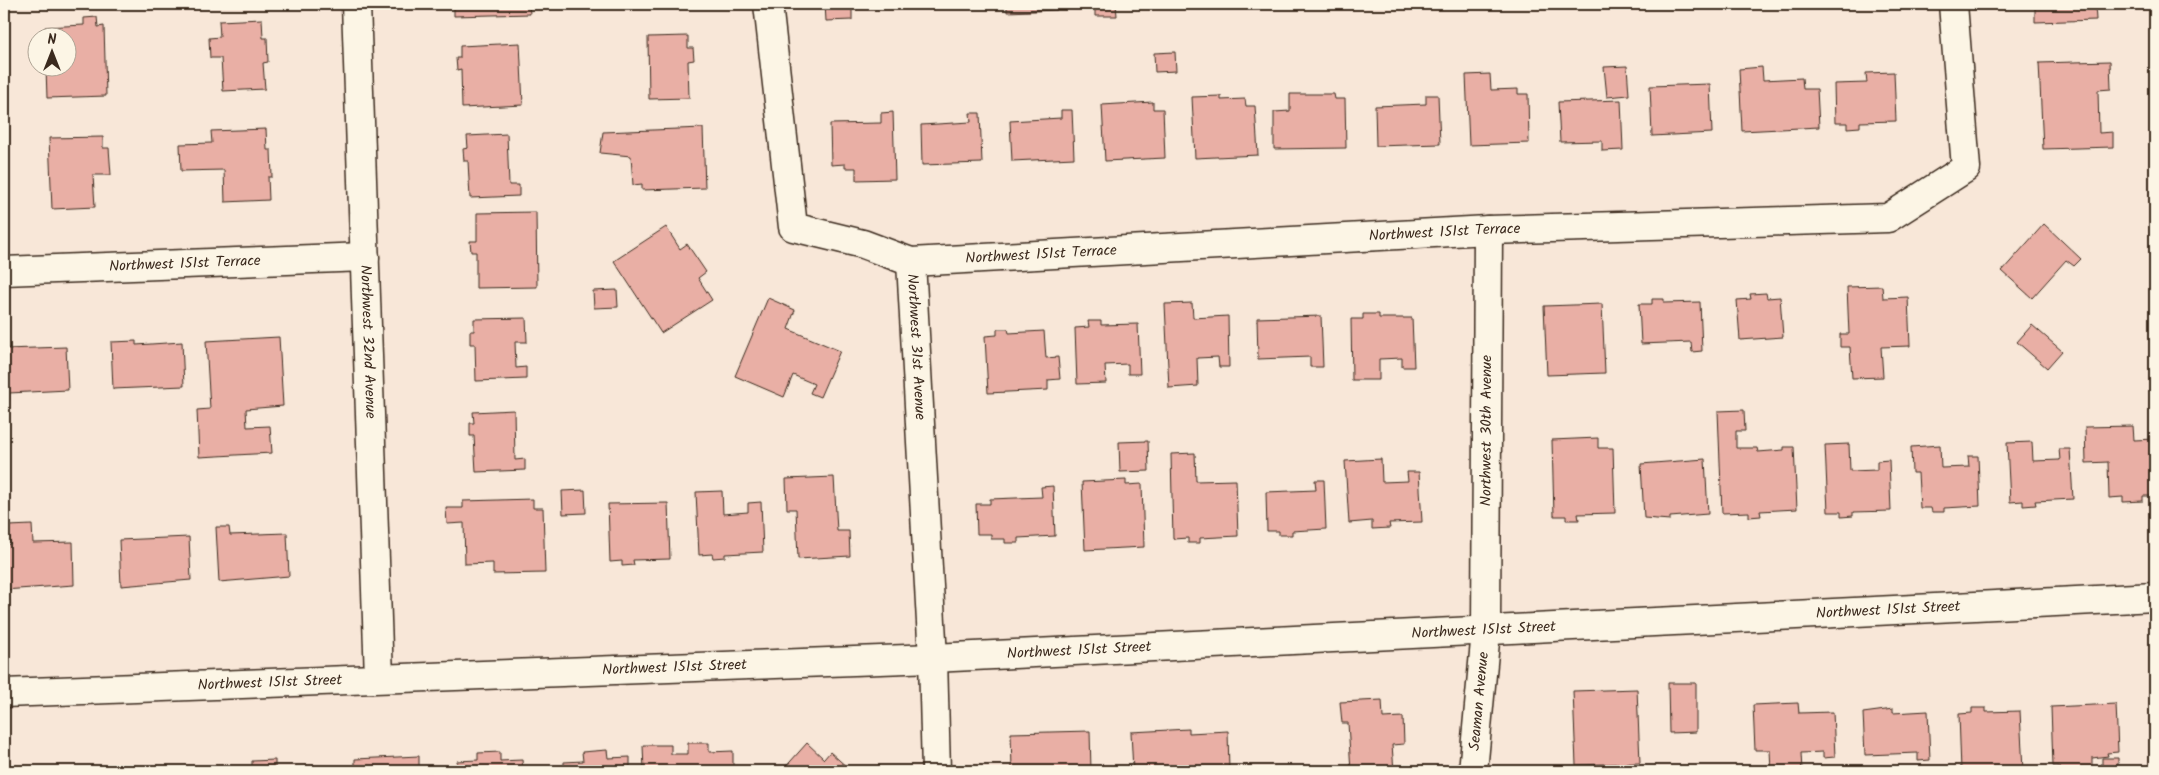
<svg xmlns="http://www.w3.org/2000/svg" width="2159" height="775" font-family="Kalam,sans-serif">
<rect width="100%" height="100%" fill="#f8e7d8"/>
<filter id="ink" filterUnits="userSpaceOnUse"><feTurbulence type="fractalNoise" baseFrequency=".02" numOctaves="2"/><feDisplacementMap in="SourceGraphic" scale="10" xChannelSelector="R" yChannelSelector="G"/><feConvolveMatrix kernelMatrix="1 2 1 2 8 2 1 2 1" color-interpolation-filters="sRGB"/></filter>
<g filter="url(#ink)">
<path fill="#e9afa5" stroke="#3b2a1e" d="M 454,4 L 529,4 L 530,14 L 454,16 Z
M 633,4 L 683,4 L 683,5 L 633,8 Z
M 825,4 L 852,4 L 852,20 L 826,21 Z
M 875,4 L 887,4 L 887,7 L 876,8 Z
M 1007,4 L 1056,4 L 1057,10 L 1007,12 Z
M 1095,4 L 1116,4 L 1117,16 L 1095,16 Z
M 2035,4 L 2095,4 L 2096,20 L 2035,22 Z
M 97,17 L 98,27 L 104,26 L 106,96 L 47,98 L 46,68 L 68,68 L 68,38 L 45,38 L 45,27 L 84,25 L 84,18 Z
M 262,19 L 263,38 L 267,38 L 268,62 L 263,63 L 265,89 L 223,91 L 221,58 L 210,58 L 209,38 L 220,37 L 219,21 Z
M 688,36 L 688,48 L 693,48 L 694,60 L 688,61 L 689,98 L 649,99 L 648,37 Z
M 520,43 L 523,105 L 462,108 L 461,69 L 457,70 L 456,58 L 460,58 L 460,46 Z
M 1175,52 L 1176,71 L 1155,72 L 1154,53 Z
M 2110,61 L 2111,89 L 2098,90 L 2099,133 L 2113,132 L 2113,147 L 2043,149 L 2039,63 Z
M 1627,66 L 1629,95 L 1607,97 L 1604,67 Z
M 1762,67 L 1763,80 L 1802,78 L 1803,89 L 1817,89 L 1819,127 L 1742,131 L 1739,69 Z
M 1894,72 L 1896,121 L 1860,122 L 1860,127 L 1847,128 L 1847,123 L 1835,123 L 1834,84 L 1867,83 L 1866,73 Z
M 1490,74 L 1491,90 L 1518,89 L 1518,94 L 1528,94 L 1529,143 L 1469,145 L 1466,75 Z
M 1710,84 L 1712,133 L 1652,136 L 1650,86 Z
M 1290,94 L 1334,94 L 1335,99 L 1345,99 L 1346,148 L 1274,149 L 1274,112 L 1290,111 Z
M 1426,95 L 1438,95 L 1440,144 L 1376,146 L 1375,106 L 1426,104 Z
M 1221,96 L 1221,100 L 1245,99 L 1246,106 L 1255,106 L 1258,155 L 1195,158 L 1192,97 Z
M 1621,100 L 1623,150 L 1602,151 L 1602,141 L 1560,142 L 1558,102 Z
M 1153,102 L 1153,109 L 1163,109 L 1165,158 L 1105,161 L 1102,105 Z
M 1061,110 L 1072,110 L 1074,158 L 1012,161 L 1010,121 L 1061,118 Z
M 893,112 L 895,179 L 856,180 L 856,168 L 845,168 L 845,164 L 831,165 L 830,124 L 881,123 L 881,113 Z
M 970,113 L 980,113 L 982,163 L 922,165 L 921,125 L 971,122 Z
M 703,128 L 705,188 L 642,190 L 642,184 L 633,185 L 631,156 L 600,153 L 603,132 Z
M 266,129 L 267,150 L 271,150 L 272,177 L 268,177 L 269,200 L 225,202 L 224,170 L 181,171 L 180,144 L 212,143 L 211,131 Z
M 507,134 L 509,185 L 519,185 L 519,196 L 470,198 L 468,161 L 464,161 L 463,149 L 468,148 L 467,136 Z
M 103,137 L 103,148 L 109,148 L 111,175 L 93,175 L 95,207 L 52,209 L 49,138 Z
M 536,212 L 537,287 L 476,288 L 476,252 L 471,252 L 470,241 L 477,241 L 477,213 Z
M 2044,224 L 2081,259 L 2074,266 L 2066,260 L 2032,298 L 2002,271 Z
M 666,227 L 680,249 L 687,244 L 706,272 L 698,278 L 712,300 L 661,333 L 614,261 Z
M 1882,286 L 1883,298 L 1908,297 L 1910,346 L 1881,347 L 1883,377 L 1852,378 L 1850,347 L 1840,347 L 1840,334 L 1849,334 L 1847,287 Z
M 617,290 L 618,307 L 594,308 L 593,291 Z
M 1766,293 L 1767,298 L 1780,297 L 1783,337 L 1740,340 L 1737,300 L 1751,299 L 1750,294 Z
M 768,298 L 795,310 L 788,329 L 840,351 L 820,397 L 810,393 L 814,384 L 793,375 L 784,397 L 735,376 Z
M 1652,299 L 1664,299 L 1664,303 L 1700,302 L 1702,351 L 1692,352 L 1691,342 L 1641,344 L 1639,304 L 1652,304 Z
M 1192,303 L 1193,318 L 1228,316 L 1229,367 L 1219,367 L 1218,357 L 1197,358 L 1198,386 L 1169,388 L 1165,304 Z
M 1602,304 L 1605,373 L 1547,375 L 1544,306 Z
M 1363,314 L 1379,314 L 1379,318 L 1412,318 L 1414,367 L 1402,367 L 1402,358 L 1379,359 L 1379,380 L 1352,380 L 1351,319 L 1363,319 Z
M 1321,316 L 1323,367 L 1310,367 L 1310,357 L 1258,359 L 1257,318 Z
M 526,318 L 527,342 L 515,342 L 516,368 L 526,367 L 526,379 L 476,381 L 475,344 L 470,344 L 470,331 L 474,331 L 474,319 Z
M 1088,321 L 1101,321 L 1101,325 L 1138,324 L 1140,374 L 1128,374 L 1128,364 L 1105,365 L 1106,383 L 1077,384 L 1075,328 L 1089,327 Z
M 2032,325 L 2062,351 L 2047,368 L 2017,342 Z
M 997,329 L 1008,329 L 1009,333 L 1044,331 L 1046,358 L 1058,357 L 1060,379 L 1048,380 L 1048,390 L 988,393 L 985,336 L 997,335 Z
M 279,337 L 283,406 L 246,409 L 247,427 L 270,426 L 272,453 L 199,457 L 197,410 L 210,409 L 206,341 Z
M 136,341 L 136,345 L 182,342 L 184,386 L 113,389 L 111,342 Z
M 66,347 L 68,390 L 9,393 L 9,401 L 4,401 L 4,349 Z
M 514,410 L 515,460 L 525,459 L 525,470 L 476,472 L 474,436 L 470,436 L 470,423 L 474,423 L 473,412 Z
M 1744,410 L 1745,431 L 1736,431 L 1736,448 L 1757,448 L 1758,452 L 1784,450 L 1784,447 L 1794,447 L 1797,509 L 1760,511 L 1761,516 L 1749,517 L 1749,512 L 1722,513 L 1718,411 Z
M 2133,426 L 2134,440 L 2155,439 L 2155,496 L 2143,496 L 2143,501 L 2123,502 L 2123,497 L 2109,498 L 2108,462 L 2086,463 L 2085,427 Z
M 1598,438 L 1598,448 L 1613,448 L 1615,513 L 1578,514 L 1579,520 L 1566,520 L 1566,516 L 1554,516 L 1552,440 Z
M 1148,441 L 1149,471 L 1120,472 L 1119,442 Z
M 2032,442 L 2033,461 L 2060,460 L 2059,449 L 2070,449 L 2073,499 L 2035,501 L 2036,505 L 2023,506 L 2023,501 L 2010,502 L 2007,443 Z
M 1849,444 L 1850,471 L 1877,470 L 1877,461 L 1889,460 L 1891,511 L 1853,512 L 1853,516 L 1841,517 L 1841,512 L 1828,512 L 1825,445 Z
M 1940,445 L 1941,468 L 1969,467 L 1968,456 L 1978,456 L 1980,506 L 1944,508 L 1944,512 L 1932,512 L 1931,508 L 1920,508 L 1918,473 L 1912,473 L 1911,447 Z
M 1195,453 L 1196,481 L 1236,480 L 1238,536 L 1200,538 L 1200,543 L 1188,543 L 1188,538 L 1173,539 L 1171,454 Z
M 1381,459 L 1382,482 L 1408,481 L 1407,472 L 1419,472 L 1422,522 L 1389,523 L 1390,528 L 1372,529 L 1372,521 L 1349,523 L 1345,461 Z
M 1705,459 L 1708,514 L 1670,517 L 1670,520 L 1644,518 L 1641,464 Z
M 834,477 L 837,531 L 849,531 L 850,556 L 798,559 L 796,509 L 787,509 L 786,479 Z
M 1126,480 L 1126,485 L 1142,484 L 1144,547 L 1085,550 L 1082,482 Z
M 1315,480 L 1324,480 L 1326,529 L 1292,531 L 1292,535 L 1279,535 L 1279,531 L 1267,531 L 1266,492 L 1316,490 Z
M 1053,486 L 1055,536 L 1018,538 L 1018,543 L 1005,543 L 1005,539 L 991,539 L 991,534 L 977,534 L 976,504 L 990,504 L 990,499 L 1042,497 L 1041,487 Z
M 585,490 L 586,513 L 563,514 L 562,491 Z
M 722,491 L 723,514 L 748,512 L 748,503 L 761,502 L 763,552 L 725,554 L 725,557 L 713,558 L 712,554 L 699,555 L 696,492 Z
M 533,499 L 533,508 L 543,508 L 545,573 L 493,574 L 493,563 L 465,564 L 464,523 L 447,524 L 446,508 L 463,508 L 463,501 Z
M 668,503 L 670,559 L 633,560 L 634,565 L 622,566 L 622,561 L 610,562 L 608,504 Z
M 32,525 L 33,543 L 73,542 L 74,585 L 4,590 L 4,545 L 10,544 L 9,526 Z
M 216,527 L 229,527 L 230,535 L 287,533 L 289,576 L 219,582 Z
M 189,537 L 191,580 L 121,586 L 119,540 Z
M 1668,683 L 1696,683 L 1696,732 L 1669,733 Z
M 1637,689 L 1640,763 L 1576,765 L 1573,691 Z
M 1382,700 L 1383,718 L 1403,717 L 1404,744 L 1392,745 L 1394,771 L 1351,771 L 1348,723 L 1342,723 L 1340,702 Z
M 1798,703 L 1799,713 L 1833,712 L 1835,757 L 1823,758 L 1823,752 L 1801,753 L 1802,771 L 1771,771 L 1770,750 L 1755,750 L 1753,705 Z
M 2116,704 L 2118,752 L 2107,753 L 2108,756 L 2092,758 L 2092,771 L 2059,771 L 2059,766 L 2053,766 L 2051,707 Z
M 1972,708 L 1986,708 L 1986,712 L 2020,711 L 2023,771 L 1961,771 L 1959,714 L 1972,713 Z
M 1893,709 L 1893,713 L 1928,711 L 1930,760 L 1918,761 L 1918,753 L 1865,755 L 1863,713 Z
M 1189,729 L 1189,733 L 1228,731 L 1229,771 L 1133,771 L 1131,732 Z
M 1090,731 L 1091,771 L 1026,771 L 1026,768 L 1012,769 L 1011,733 Z
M 688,743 L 709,743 L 709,752 L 733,751 L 733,771 L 644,771 L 643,745 L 671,745 L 671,754 L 688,754 Z
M 807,743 L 824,759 L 830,752 L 848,768 L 845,771 L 782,771 Z
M 607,750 L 608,758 L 630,757 L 630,771 L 564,771 L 564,762 L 583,761 L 582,752 Z
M 500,752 L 500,761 L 522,760 L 523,771 L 457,771 L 457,761 L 478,760 L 478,753 Z
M 419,756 L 419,771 L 334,771 L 355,769 L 355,759 Z
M 2102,758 L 2118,758 L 2118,771 L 2102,771 Z
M 275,760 L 275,771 L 317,769 L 317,771 L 252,771 L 252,761 Z
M 54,769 L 76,769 L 76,771 L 54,771 Z"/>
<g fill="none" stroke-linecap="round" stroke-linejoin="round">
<defs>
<g id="minor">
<path id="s1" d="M 356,4 L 379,678"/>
<path id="s2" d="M 768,4 L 793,227 L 863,244 L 911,262 L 1488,230 L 1888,218 L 1966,168 L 1953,4"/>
<path id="s3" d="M 911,262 L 933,658 L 936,771"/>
<path id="s4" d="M 4,271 L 365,257"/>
<path id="s5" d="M 4,693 L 933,658 L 2155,597"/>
<path id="s6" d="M 1473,771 L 1486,631 L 1488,230"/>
</g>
</defs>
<use href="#minor" stroke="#3b2a1e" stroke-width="31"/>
<use href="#minor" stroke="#fcf5e5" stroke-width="28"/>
</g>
</g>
<g text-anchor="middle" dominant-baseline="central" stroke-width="4" stroke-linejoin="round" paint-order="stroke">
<g font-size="15" fill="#3b2a1e" stroke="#fcf5e5">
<text stroke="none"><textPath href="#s2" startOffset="882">Northwest 151st Terrace</textPath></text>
<text stroke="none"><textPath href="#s2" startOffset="478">Northwest 151st Terrace</textPath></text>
<text stroke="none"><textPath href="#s4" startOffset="181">Northwest 151st Terrace</textPath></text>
<text stroke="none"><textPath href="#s1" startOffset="338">Northwest 32nd Avenue</textPath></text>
<text stroke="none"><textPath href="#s3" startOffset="85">Northwest 31st Avenue</textPath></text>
<text stroke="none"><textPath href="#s6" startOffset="341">Northwest 30th Avenue</textPath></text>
<text stroke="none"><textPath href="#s5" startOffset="1886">Northwest 151st Street</textPath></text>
<text stroke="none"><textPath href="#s5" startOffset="1481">Northwest 151st Street</textPath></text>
<text stroke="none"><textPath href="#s5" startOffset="1076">Northwest 151st Street</textPath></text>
<text stroke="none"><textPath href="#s5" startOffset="671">Northwest 151st Street</textPath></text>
<text stroke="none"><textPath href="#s5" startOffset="266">Northwest 151st Street</textPath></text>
<text stroke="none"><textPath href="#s6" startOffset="70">Seaman Avenue</textPath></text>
</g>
</g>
<rect width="2159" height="775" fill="none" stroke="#fcf5e5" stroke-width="20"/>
<rect x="10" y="10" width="2139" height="755" fill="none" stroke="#3b2a1e" stroke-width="2" filter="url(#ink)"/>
<g transform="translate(52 52)"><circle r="24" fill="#fcf5e5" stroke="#afa495"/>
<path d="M0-4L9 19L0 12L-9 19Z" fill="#3b2a1e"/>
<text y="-8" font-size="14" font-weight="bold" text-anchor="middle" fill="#3b2a1e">N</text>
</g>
</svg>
